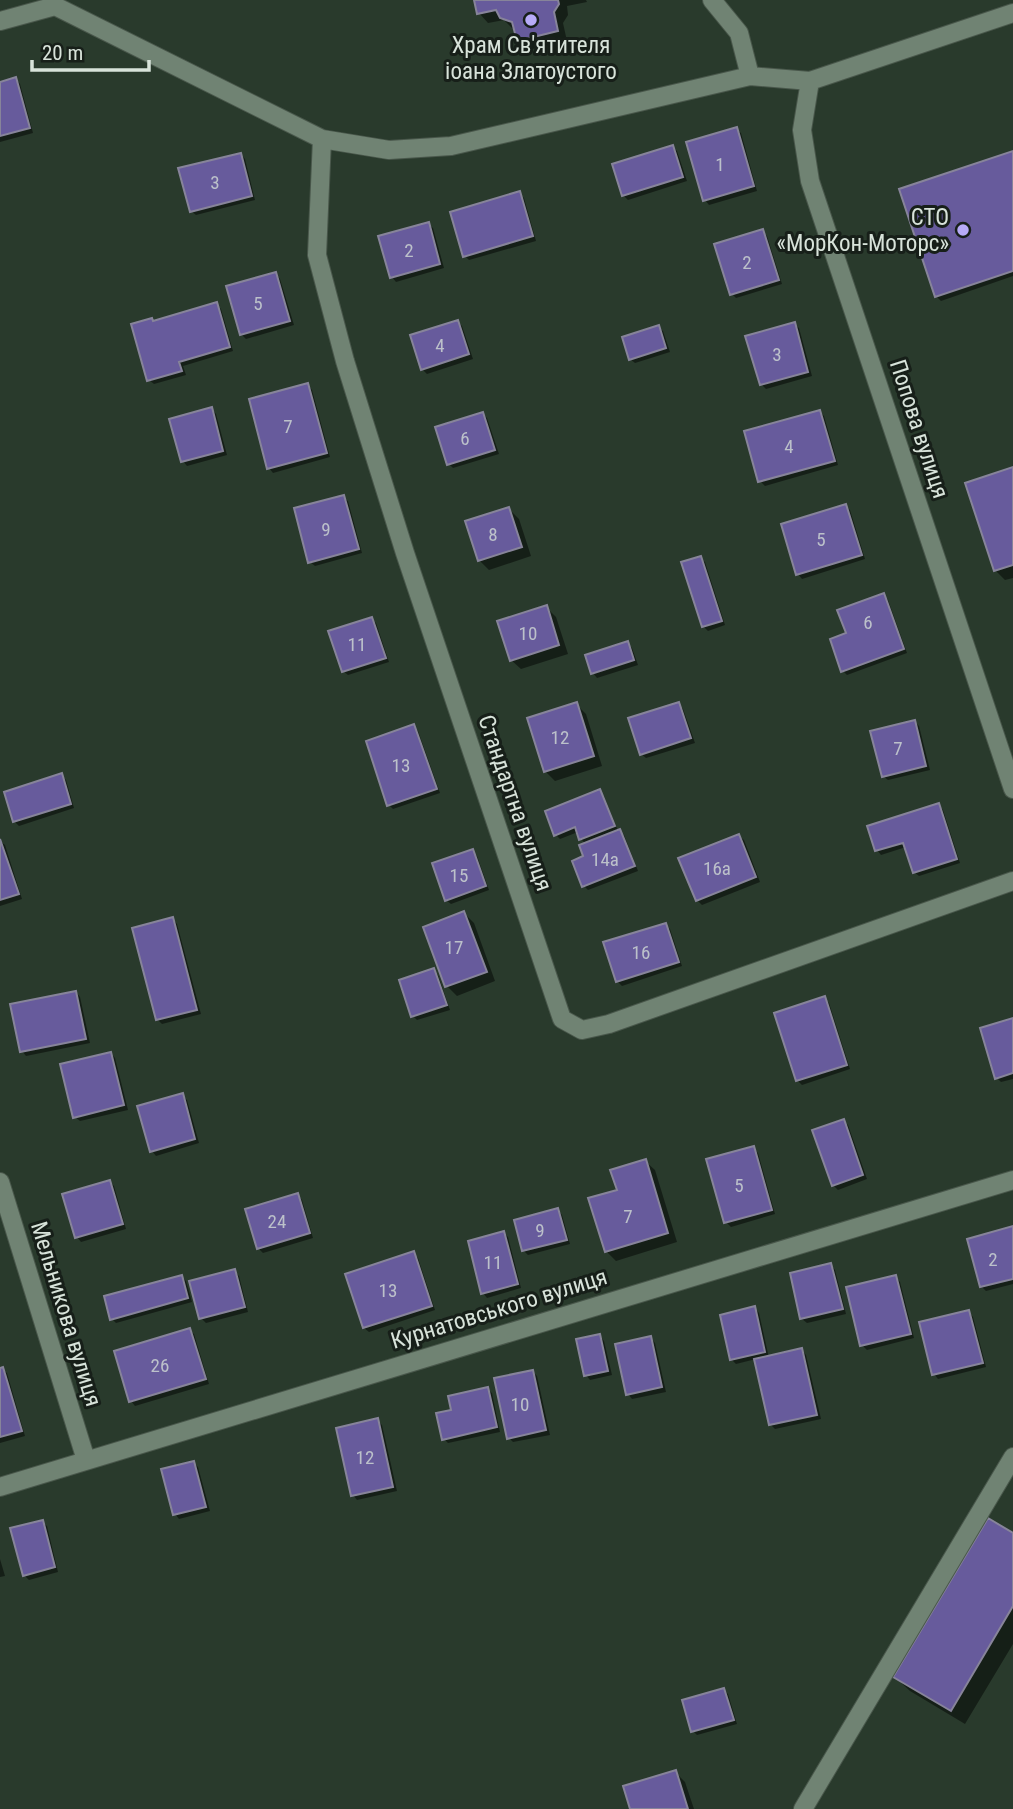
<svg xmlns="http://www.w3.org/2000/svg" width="1013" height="1809" font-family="'Roboto Condensed',sans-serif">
<rect width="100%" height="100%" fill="#293a2c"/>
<path fill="#0007" d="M 475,0 L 586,0 L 587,2 L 567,6 L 568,15 L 563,23 L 567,41 L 528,50 L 518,40 L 516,29 L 512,28 L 504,20 L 488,23 L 479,13 Z
M 16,79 L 20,84 L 33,133 L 0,142 L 0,84 Z
M 736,129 L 741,133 L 757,191 L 709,205 L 705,200 Z
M 673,147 L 677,151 L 687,181 L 628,200 L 623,195 Z
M 1013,152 L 1013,276 L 941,301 L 936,296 Z
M 241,154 L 245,159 L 255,200 L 196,215 L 191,211 Z
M 519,193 L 524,198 L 536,241 L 469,260 L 465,256 Z
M 428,224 L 433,228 L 444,268 L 396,282 L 392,277 Z
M 762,231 L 767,236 L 782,284 L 736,298 L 732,294 Z
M 276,274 L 280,279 L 294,325 L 246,339 L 241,334 Z
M 216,304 L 221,309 L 233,351 L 183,366 L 186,375 L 154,384 L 149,380 L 154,323 Z
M 458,322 L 462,326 L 473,359 L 427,374 L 422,369 Z
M 794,324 L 799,328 L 812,376 L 766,389 L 761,384 Z
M 658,327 L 663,331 L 670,352 L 635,363 L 630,359 Z
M 308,385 L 312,390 L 330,457 L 273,473 L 269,468 Z
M 212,409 L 216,414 L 227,455 L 187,466 L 183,461 Z
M 820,412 L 824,416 L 838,465 L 765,486 L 760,481 Z
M 483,414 L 487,418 L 499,454 L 453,468 L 449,464 Z
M 1013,469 L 1013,578 L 1005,580 L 995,570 Z
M 343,497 L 348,501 L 362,553 L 315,566 L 310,562 Z
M 846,506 L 850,510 L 865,559 L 802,579 L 798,574 Z
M 509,509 L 519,519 L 531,556 L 489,570 L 479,560 Z
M 700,558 L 705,562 L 725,625 L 708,631 L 703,626 Z
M 884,595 L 888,600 L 907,653 L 847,675 L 843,671 L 848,635 Z
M 546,607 L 556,617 L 568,654 L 521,669 L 511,660 Z
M 371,619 L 376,623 L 389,662 L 348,675 L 343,671 Z
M 627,643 L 632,648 L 638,665 L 597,678 L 593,673 Z
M 576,704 L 586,714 L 602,766 L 555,781 L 545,771 Z
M 679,704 L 683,709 L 695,743 L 646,758 L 641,754 Z
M 915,722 L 919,726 L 930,770 L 888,780 L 883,776 Z
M 414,726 L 418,731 L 440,793 L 393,809 L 389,805 Z
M 61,775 L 66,780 L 74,808 L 19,826 L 14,821 Z
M 600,791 L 604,796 L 618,831 L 624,835 L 638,871 L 588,890 L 584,886 L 586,844 L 581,839 L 578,832 L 560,839 L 556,835 Z
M 939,805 L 943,810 L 960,863 L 919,876 L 914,872 L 906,847 L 881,855 L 877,850 Z
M 739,836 L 744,840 L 760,882 L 702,905 L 697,900 Z
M 0,841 L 5,845 L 22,899 L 0,906 Z
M 472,851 L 477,856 L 489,890 L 451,904 L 446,900 Z
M 464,913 L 474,923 L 495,981 L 457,996 L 447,986 Z
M 173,919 L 177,924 L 201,1014 L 162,1024 L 157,1019 Z
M 665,925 L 670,929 L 682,966 L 622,986 L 617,981 Z
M 434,970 L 438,975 L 450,1010 L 417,1020 L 413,1016 Z
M 76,992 L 80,997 L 90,1043 L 26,1056 L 22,1051 Z
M 824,998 L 829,1003 L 850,1069 L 802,1085 L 797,1080 Z
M 1013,1021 L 1013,1079 L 1001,1082 L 997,1078 Z
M 111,1053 L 115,1058 L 128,1110 L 80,1121 L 75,1117 Z
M 182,1095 L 187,1100 L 199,1143 L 156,1156 L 152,1151 Z
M 843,1121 L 848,1125 L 867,1179 L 838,1190 L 833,1185 Z
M 753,1148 L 758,1153 L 775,1214 L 731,1227 L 726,1222 Z
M 645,1161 L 655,1170 L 677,1242 L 616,1261 L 606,1251 L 619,1191 Z
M 110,1182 L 114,1186 L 126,1229 L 81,1242 L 77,1237 Z
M 298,1195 L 302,1200 L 313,1238 L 263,1253 L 258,1248 Z
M 558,1210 L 562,1215 L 570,1244 L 528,1255 L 523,1250 Z
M 1013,1228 L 1013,1284 L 986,1291 L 981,1286 Z
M 504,1233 L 508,1237 L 521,1288 L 487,1298 L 483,1293 Z
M 413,1253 L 418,1258 L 435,1310 L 369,1332 L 364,1328 L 347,1275 Z
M 831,1265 L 835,1270 L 846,1314 L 807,1323 L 802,1319 L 792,1275 Z
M 234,1271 L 239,1276 L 248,1312 L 206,1323 L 201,1318 Z
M 182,1277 L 186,1281 L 192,1302 L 116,1323 L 112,1319 Z
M 896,1277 L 900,1282 L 914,1338 L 867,1350 L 862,1345 Z
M 755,1308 L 759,1313 L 769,1358 L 802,1350 L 806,1355 L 821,1419 L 775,1429 L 771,1425 L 756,1359 L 736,1364 L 731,1359 Z
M 969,1312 L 973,1317 L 986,1367 L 938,1379 L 934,1374 Z
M 189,1330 L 194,1334 L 209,1384 L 135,1406 L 131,1401 Z
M 600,1336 L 604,1341 L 612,1375 L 590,1380 L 586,1375 Z
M 651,1338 L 655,1343 L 666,1392 L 632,1399 L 628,1394 Z
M 2,1369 L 7,1373 L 25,1436 L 0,1443 L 0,1370 Z
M 533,1372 L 537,1376 L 550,1435 L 513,1442 L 509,1438 Z
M 487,1389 L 492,1393 L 500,1432 L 448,1443 L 444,1439 Z
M 377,1420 L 382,1425 L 397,1491 L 357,1500 L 353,1495 Z
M 194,1463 L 198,1467 L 210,1511 L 179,1519 L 175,1514 Z
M 42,1522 L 47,1526 L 58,1572 L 29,1580 L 24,1575 Z
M 1013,1535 L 1013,1644 L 965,1724 L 910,1691 L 895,1677 Z
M 0,1559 L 5,1576 L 0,1577 Z
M 724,1690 L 728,1694 L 737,1724 L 697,1735 L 693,1731 Z
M 675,1772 L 685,1782 L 694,1809 L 632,1809 Z"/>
<path fill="#675b9c" stroke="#87849a" stroke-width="2" d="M 474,0 L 558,0 L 559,4 L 554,12 L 558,31 L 517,41 L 512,22 L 500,18 L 496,10 L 477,14 Z
M 16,77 L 30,128 L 0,136 L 0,82 Z
M 737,127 L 754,186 L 703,201 L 686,142 Z
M 673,145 L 683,177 L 622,196 L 612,164 Z
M 1013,151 L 1013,271 L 935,297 L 899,189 Z
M 241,153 L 252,196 L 190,212 L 178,168 Z
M 520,191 L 533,236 L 463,257 L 450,212 Z
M 429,222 L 440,264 L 390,278 L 378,236 Z
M 763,229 L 779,280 L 730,295 L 714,244 Z
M 276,272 L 290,321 L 240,335 L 226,286 Z
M 217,302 L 230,347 L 179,362 L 182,371 L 147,381 L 131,324 L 152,318 L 153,321 Z
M 458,320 L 469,354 L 421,370 L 410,335 Z
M 795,322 L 808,372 L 760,385 L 745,336 Z
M 659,325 L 666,348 L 629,360 L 622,337 Z
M 308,383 L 327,453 L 267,469 L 249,399 Z
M 212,407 L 223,451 L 181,462 L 169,419 Z
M 820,410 L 835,461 L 758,482 L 744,431 Z
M 483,412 L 495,450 L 447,465 L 435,427 Z
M 1013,467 L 1013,565 L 994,571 L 965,483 Z
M 344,495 L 359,549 L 308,563 L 294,508 Z
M 846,504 L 862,555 L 796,575 L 781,524 Z
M 509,507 L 522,547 L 478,561 L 465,521 Z
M 701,556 L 722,621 L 702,627 L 681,562 Z
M 884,593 L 904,649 L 841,672 L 830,639 L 846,633 L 837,610 Z
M 547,605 L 559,645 L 510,661 L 497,621 Z
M 372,617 L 386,658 L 342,672 L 328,631 Z
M 628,641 L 634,660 L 591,674 L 585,655 Z
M 577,702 L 594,756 L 544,772 L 527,718 Z
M 679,702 L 691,738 L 640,755 L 628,718 Z
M 915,720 L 926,766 L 882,777 L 870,731 Z
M 414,724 L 437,789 L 387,806 L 366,741 Z
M 62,773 L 71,804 L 13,822 L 4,792 Z
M 600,789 L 615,826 L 579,840 L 575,827 L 554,836 L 545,811 Z
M 939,803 L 957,859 L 913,873 L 903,843 L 875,851 L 867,826 Z
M 620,829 L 635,866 L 582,887 L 572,861 L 583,856 L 579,845 Z
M 739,834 L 756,877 L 696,901 L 678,858 Z
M 0,839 L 19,894 L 0,900 Z
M 473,849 L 486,886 L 445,901 L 432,863 Z
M 464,911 L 487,972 L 445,987 L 423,927 Z
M 173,917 L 197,1010 L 156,1020 L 132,928 Z
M 666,923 L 679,962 L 616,982 L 603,942 Z
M 434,968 L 447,1005 L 411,1017 L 399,980 Z
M 76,991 L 86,1039 L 20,1052 L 10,1004 Z
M 825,996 L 847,1065 L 796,1081 L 774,1013 Z
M 1013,1018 L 1013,1073 L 995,1079 L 980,1028 Z
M 111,1052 L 124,1105 L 73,1118 L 60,1064 Z
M 183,1093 L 195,1139 L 150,1152 L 137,1106 Z
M 844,1119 L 863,1175 L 832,1186 L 812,1130 Z
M 754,1146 L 772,1210 L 724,1223 L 706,1159 Z
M 646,1159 L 668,1233 L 605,1252 L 588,1198 L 617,1190 L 610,1170 Z
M 110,1180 L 123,1224 L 75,1238 L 62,1194 Z
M 298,1193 L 310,1233 L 257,1249 L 245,1209 Z
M 558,1208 L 567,1240 L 522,1251 L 514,1220 Z
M 1013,1226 L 1013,1279 L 980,1287 L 967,1239 Z
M 504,1231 L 518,1284 L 481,1294 L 468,1241 Z
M 414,1251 L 432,1306 L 363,1328 L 345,1274 Z
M 831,1263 L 843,1309 L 800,1319 L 790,1273 Z
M 235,1269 L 245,1307 L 199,1319 L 189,1281 Z
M 182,1275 L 188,1298 L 110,1320 L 104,1296 Z
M 896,1275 L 911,1334 L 860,1346 L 846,1287 Z
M 755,1306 L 765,1352 L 730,1360 L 720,1315 Z
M 969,1310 L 983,1363 L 932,1375 L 919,1322 Z
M 190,1328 L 206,1379 L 129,1402 L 114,1351 Z
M 600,1334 L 608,1371 L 584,1376 L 576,1339 Z
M 651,1336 L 662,1387 L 626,1395 L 615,1344 Z
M 802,1348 L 817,1415 L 769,1425 L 754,1359 Z
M 3,1367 L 22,1431 L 0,1437 L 0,1368 Z
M 533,1370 L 546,1430 L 507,1439 L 494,1378 Z
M 488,1387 L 497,1427 L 442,1440 L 436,1413 L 451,1410 L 448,1396 Z
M 378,1418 L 393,1487 L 351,1496 L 336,1428 Z
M 194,1461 L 206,1507 L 173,1515 L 161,1469 Z
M 988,1518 L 1013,1533 L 1013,1606 L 951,1711 L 893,1677 Z
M 43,1520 L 55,1567 L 23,1576 L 10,1528 Z
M 724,1688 L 734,1720 L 691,1732 L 682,1700 Z
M 676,1770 L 688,1809 L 630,1809 L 623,1786 Z"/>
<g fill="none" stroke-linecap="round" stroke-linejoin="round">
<defs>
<path id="minor" d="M 712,0 L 739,33 L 750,76
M 0,21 L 55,6 L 322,139 L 389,150 L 451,146 L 750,76 L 810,81 L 1013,13
M 810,81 L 802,130 L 810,181 L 1013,789
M 322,139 L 317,255 L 345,361 L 405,553 L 562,1019 L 582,1030 L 609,1024 L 1013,881
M 0,1182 L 86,1460
M 0,1487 L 1013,1180
M 803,1809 L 1013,1457"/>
</defs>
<use href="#minor" stroke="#49574b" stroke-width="20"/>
<use href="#minor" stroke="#708373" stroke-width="18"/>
</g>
<g fill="#b7abf7" stroke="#171f19" stroke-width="2.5">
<circle cx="531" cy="20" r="7"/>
<circle cx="963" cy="230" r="7"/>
</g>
<g text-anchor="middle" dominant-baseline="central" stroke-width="6" stroke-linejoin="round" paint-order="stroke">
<g font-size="19" fill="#bcc1ca">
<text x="720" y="164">1</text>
<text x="215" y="182">3</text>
<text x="409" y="250">2</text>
<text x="747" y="262">2</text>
<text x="258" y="303">5</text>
<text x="440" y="345">4</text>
<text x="777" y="354">3</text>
<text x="288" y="426">7</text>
<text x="465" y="438">6</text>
<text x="789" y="446">4</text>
<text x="326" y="529">9</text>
<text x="493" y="534">8</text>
<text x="821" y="539">5</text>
<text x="868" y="622">6</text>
<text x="528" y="633">10</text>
<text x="357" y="644">11</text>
<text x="560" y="737">12</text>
<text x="898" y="748">7</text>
<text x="401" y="765">13</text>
<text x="605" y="859">14а</text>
<text x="717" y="868">16а</text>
<text x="459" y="875">15</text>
<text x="454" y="947">17</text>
<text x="641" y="952">16</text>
<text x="739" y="1185">5</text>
<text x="628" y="1216">7</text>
<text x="277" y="1221">24</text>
<text x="540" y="1230">9</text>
<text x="993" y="1259">2</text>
<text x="493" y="1262">11</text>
<text x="388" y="1290">13</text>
<text x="160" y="1365">26</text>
<text x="520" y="1404">10</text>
<text x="365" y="1457">12</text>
</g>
<g font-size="23" fill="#d8e3da" stroke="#171f19">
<text x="531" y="45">Храм Св'ятителя<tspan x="531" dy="26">іоана Златоустого</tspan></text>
<text x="949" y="217" text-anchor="end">СТО<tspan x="949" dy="26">«МорКон-Моторс»</tspan></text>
</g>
<g font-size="23" fill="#d8e3da" stroke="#171f19">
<text transform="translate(919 429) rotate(72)">Попова вулиця</text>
<text transform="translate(515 803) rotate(71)">Стандартна вулиця</text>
<text transform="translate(499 1309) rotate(-17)">Курнатовського вулиця</text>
<text transform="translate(66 1314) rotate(73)">Мельникова вулиця</text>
</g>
</g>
<path d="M32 60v10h117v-10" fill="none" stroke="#d8e3da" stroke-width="3.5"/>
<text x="42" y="60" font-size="21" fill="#d8e3da" stroke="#171f19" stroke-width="5" paint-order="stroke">20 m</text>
</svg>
